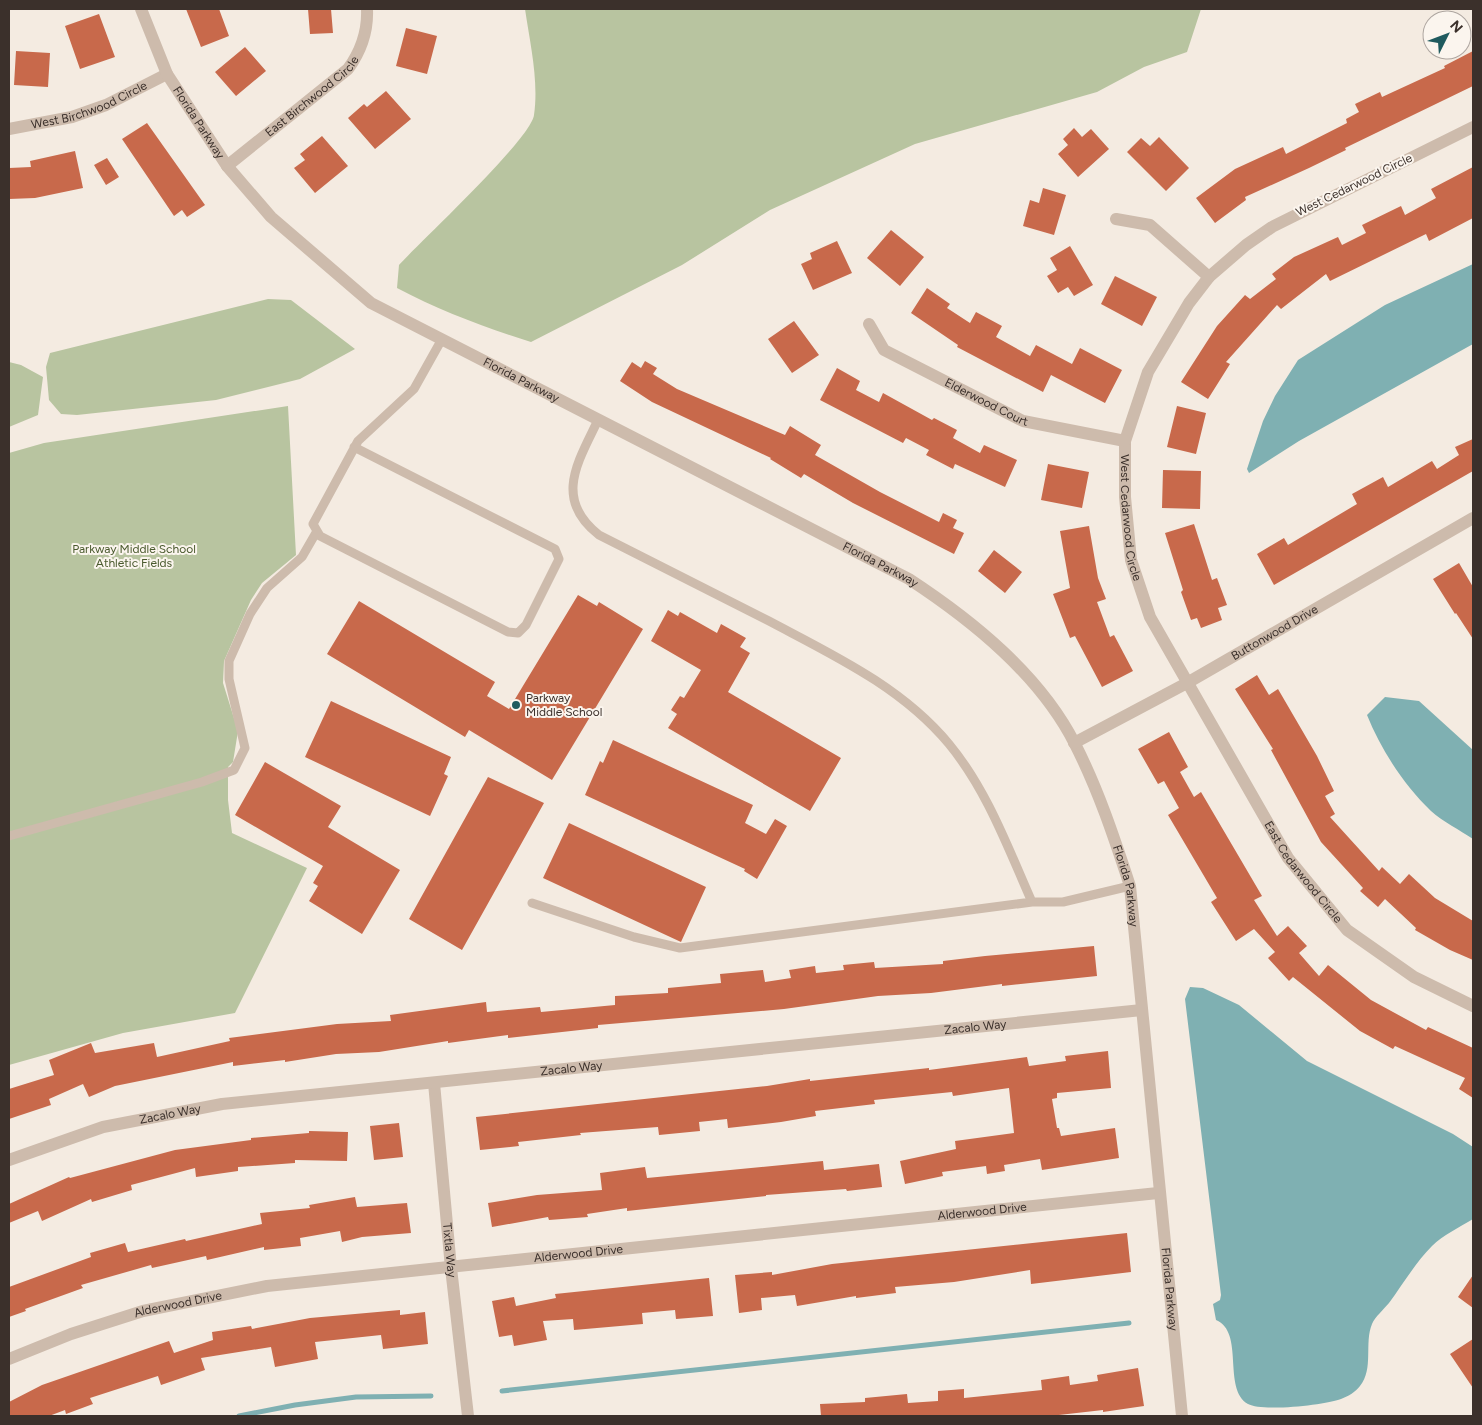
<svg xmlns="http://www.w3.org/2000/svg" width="1482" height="1425" font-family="Figtree,sans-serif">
<rect width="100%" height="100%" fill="#f4ebe1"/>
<path fill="#b8c4a0" d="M 525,9 L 1201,9 L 1187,52 L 1144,67 L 1097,92 L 915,144 L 770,210 L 682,265 L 531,342 C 484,327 440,311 397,288 L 399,265 C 421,241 531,139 534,115 C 539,81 530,43 525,9 Z
M 268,299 L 291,300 L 355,349 L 300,379 L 216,400 L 77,415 L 61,414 L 49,400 L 46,367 L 50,353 Z
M 9,362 L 21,365 L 43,377 L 38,415 L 9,427 Z
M 288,406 L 296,555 L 262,583 L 251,600 L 224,661 L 223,683 L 238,731 L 233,762 L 228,767 L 228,800 L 232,833 L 307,868 L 235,1013 L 123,1033 L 9,1065 L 9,453 L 44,443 Z"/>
<path fill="#7fb0b2" d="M 1473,264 L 1473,344 L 1299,441 L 1249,473 L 1247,469 L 1263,421 L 1275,396 L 1298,360 L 1385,305 Z
M 1385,697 L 1419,701 L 1473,750 L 1473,839 C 1460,830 1443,822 1431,811 C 1404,785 1381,750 1367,715 Z
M 1190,987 L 1203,988 L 1239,1005 L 1307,1061 L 1453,1134 L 1473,1147 L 1473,1219 C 1460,1227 1443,1235 1432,1246 C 1416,1262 1403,1284 1389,1303 C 1384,1309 1375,1317 1372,1324 C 1364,1343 1374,1369 1360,1386 C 1355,1392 1349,1396 1341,1399 C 1325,1405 1263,1412 1248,1404 C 1222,1389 1245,1332 1216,1320 L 1213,1304 L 1220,1300 L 1221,1295 L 1185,999 Z"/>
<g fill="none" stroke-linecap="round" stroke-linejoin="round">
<path stroke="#7fb0b2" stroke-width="5" d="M 502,1391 L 1129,1323
M 239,1416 L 295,1405 L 356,1397 L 431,1396"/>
</g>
<path fill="#c8694b" d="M 186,9 L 219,9 L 229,36 L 201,47 Z
M 308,9 L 331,9 L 333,33 L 310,34 Z
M 99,14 L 115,57 L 80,69 L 65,26 Z
M 406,28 L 437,36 L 427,74 L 396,66 Z
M 245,47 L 266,71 L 236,96 L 215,72 Z
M 16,51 L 50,53 L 48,87 L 14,85 Z
M 1473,51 L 1473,86 L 1345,148 L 1346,150 L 1309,168 L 1245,197 L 1246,200 L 1215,223 L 1196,198 L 1235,169 L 1283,147 L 1286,154 L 1347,123 L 1346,119 L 1359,112 L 1355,104 L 1380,92 L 1382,97 L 1445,68 L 1444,66 Z
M 386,91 L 411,119 L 375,149 L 348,118 L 364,104 L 367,107 Z
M 147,123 L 205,205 L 187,217 L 182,210 L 174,216 L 122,139 Z
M 1074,128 L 1082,137 L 1091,129 L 1109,149 L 1078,177 L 1058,154 L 1068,145 L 1063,139 Z
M 322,136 L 348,166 L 315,193 L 294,168 L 305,160 L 300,154 Z
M 1159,137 L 1189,168 L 1166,191 L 1127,152 L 1141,138 L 1150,146 Z
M 75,151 L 83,188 L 35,198 L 9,199 L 9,168 L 31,167 L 30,161 Z
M 107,158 L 119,177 L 106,185 L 94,165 Z
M 1473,167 L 1473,218 L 1429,241 L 1426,234 L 1330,281 L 1326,274 L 1281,309 L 1277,305 L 1226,362 L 1230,364 L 1208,399 L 1181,382 L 1217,326 L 1245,295 L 1250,299 L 1276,279 L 1272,274 L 1294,257 L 1338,237 L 1342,245 L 1366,233 L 1362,225 L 1401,206 L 1405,215 L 1436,198 L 1431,189 Z
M 1043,188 L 1066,195 L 1054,235 L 1023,226 L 1030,200 L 1039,203 Z
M 891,230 L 924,257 L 900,286 L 867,258 Z
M 837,241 L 852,273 L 813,290 L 801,264 L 812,259 L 810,253 Z
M 1070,246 L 1093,285 L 1074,296 L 1068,287 L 1058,293 L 1047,276 L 1057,270 L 1050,258 Z
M 1115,276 L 1157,297 L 1142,326 L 1101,304 Z
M 927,288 L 950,304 L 947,308 L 970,323 L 976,312 L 1002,326 L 996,337 L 1030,356 L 1036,345 L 1072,364 L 1080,348 L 1122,370 L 1105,403 L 1051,375 L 1043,392 L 957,347 L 958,345 L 911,313 Z
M 794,321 L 819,355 L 792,373 L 768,339 Z
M 645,361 L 657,368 L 653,374 L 677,389 L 785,435 L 790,426 L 821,445 L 815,455 L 880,492 L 939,522 L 943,513 L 957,520 L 953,528 L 964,533 L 954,554 L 853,503 L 804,474 L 801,478 L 770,459 L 771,458 L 652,402 L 620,381 L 632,362 L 641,368 Z
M 837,368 L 860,381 L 856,390 L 879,402 L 883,393 L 932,420 L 934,418 L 957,430 L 953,438 L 980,453 L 984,445 L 1017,460 L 1005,487 L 955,464 L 953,469 L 926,455 L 929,450 L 906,438 L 903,443 L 820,400 Z
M 1177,406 L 1206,413 L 1196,454 L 1167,447 Z
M 1473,439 L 1473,471 L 1274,585 L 1257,554 L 1284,538 L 1288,545 L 1357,504 L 1352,494 L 1383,477 L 1388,487 L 1432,461 L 1437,469 L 1459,455 L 1455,447 Z
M 1048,464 L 1089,472 L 1082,508 L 1041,500 Z
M 1163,470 L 1201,471 L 1200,509 L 1162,508 Z
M 1194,524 L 1212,580 L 1217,578 L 1227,605 L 1218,608 L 1222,620 L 1201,628 L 1197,618 L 1191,620 L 1181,592 L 1183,590 L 1165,533 Z
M 1089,526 L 1098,578 L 1106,599 L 1097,602 L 1110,637 L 1114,635 L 1133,671 L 1102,687 L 1075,636 L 1070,638 L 1053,594 L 1070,588 L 1060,531 Z
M 994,550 L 1022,572 L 1005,593 L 978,571 Z
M 1459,563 L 1473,587 L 1473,639 L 1456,613 L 1455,614 L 1433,579 Z
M 578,595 L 597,606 L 599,602 L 643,629 L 552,780 L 469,730 L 465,737 L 327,654 L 359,601 L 495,682 L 487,696 L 509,709 Z
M 668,610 L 678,616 L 680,612 L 717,633 L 721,624 L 746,638 L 740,647 L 750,653 L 728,692 L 841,758 L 810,811 L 668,728 L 677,714 L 671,710 L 680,696 L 684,698 L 701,670 L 651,641 Z
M 1257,675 L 1269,695 L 1278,689 L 1317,756 L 1334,791 L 1325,796 L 1335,814 L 1330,817 L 1379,871 L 1382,867 L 1400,884 L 1409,874 L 1435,898 L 1473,921 L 1473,960 L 1450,950 L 1415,930 L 1416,928 L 1385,899 L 1378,907 L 1360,891 L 1363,888 L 1321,842 L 1271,750 L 1273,749 L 1235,689 Z
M 331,701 L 451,757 L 444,774 L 448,776 L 430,816 L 305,757 Z
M 1169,732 L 1188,767 L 1180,772 L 1194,797 L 1201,792 L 1262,896 L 1254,900 L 1277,936 L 1288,926 L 1307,946 L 1299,953 L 1319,976 L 1328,965 L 1371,1000 L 1426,1030 L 1428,1027 L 1473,1048 L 1473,1098 L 1459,1089 L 1465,1078 L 1395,1046 L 1393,1049 L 1360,1031 L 1293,977 L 1289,981 L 1268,958 L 1275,952 L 1254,929 L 1236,941 L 1211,902 L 1217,898 L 1168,815 L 1179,808 L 1164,781 L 1158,784 L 1138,749 Z
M 613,740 L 753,805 L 745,823 L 766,834 L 775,819 L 787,826 L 757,879 L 744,871 L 745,869 L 585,795 L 600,761 L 603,763 Z
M 265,762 L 341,806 L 328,827 L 400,870 L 362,934 L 309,901 L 318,886 L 313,883 L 323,866 L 235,815 Z
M 488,777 L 544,803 L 462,950 L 409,919 Z
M 569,823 L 706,887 L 681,942 L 543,878 Z
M 1094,946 L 1097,976 L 1002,986 L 1002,984 L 931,993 L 878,996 L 784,1009 L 598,1025 L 598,1028 L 508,1038 L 508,1035 L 448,1043 L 448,1041 L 379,1052 L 336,1054 L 285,1062 L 285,1060 L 233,1066 L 233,1062 L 115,1086 L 89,1097 L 83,1084 L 49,1099 L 51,1105 L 9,1119 L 9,1089 L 54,1075 L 49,1060 L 91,1043 L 95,1053 L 154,1043 L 157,1057 L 230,1041 L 229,1038 L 337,1024 L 391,1021 L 390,1015 L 486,1002 L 487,1012 L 540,1007 L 541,1012 L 615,1005 L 615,996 L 668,993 L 668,988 L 721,983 L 720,974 L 763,970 L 765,982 L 791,978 L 789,970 L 815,966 L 816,973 L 844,970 L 843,965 L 874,962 L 875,968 L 943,964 L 943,961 L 985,956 Z
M 1108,1051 L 1111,1088 L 1057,1093 L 1057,1098 L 1052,1099 L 1057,1128 L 1059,1128 L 1061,1136 L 1115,1128 L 1119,1158 L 1042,1170 L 1040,1159 L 1004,1165 L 1005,1171 L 987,1174 L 986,1166 L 942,1172 L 943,1176 L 905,1184 L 900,1161 L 956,1149 L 955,1141 L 1014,1133 L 1009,1088 L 953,1096 L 952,1092 L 874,1100 L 875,1104 L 815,1111 L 816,1116 L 781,1122 L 728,1128 L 727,1119 L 699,1122 L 700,1131 L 659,1135 L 658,1127 L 580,1133 L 581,1135 L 518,1142 L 519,1146 L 480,1150 L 476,1117 L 767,1086 L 810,1079 L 810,1081 L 929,1068 L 929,1070 L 1027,1057 L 1029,1066 L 1066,1061 L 1065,1056 Z
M 399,1123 L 403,1157 L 374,1160 L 370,1126 Z
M 309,1131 L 348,1132 L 347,1161 L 295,1160 L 295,1163 L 238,1167 L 238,1171 L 196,1177 L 195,1168 L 131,1185 L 132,1190 L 92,1202 L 91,1199 L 42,1221 L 38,1211 L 9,1223 L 9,1204 L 69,1177 L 70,1178 L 175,1150 L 251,1140 L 251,1138 L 309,1133 Z
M 823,1161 L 824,1170 L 879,1164 L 882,1187 L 847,1191 L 846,1189 L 766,1195 L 766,1196 L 627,1211 L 627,1208 L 587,1214 L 588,1217 L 549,1220 L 548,1217 L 492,1227 L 488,1203 L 537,1195 L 602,1190 L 600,1173 L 645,1167 L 647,1178 Z
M 355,1197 L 357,1207 L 407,1203 L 411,1233 L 362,1237 L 342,1242 L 340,1231 L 300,1238 L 301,1246 L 264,1250 L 264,1247 L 207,1260 L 206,1256 L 152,1268 L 151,1265 L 81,1285 L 83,1288 L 25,1309 L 26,1311 L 9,1317 L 9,1287 L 91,1257 L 90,1253 L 125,1243 L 128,1252 L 185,1239 L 186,1241 L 262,1224 L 260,1213 L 310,1208 L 309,1205 Z
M 1127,1233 L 1131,1272 L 1031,1284 L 1030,1270 L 954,1282 L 895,1287 L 896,1293 L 856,1298 L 856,1296 L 797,1306 L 795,1295 L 761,1298 L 762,1310 L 739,1313 L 735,1275 L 772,1272 L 772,1275 L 832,1264 Z
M 1473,1275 L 1473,1308 L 1458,1297 Z
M 709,1278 L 713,1316 L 676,1319 L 675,1310 L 642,1313 L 643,1324 L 574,1330 L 573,1319 L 543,1321 L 547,1340 L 514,1346 L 512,1335 L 499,1337 L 492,1301 L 514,1297 L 516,1306 L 556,1298 L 555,1294 Z
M 400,1310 L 400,1315 L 425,1312 L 428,1344 L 383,1349 L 381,1335 L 315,1342 L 318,1359 L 275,1367 L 271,1347 L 201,1358 L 205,1370 L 161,1385 L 158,1376 L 90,1398 L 93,1404 L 66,1414 L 65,1410 L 49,1416 L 9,1416 L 9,1402 L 42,1385 L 169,1341 L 174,1353 L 213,1340 L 212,1332 L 251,1326 L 252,1329 L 310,1318 Z
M 1473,1339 L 1473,1388 L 1450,1354 Z
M 1138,1368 L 1144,1406 L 1103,1412 L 1103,1410 L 1050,1416 L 821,1416 L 820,1404 L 865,1402 L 865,1398 L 907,1394 L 908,1403 L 938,1401 L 938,1391 L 964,1389 L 964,1398 L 1042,1390 L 1041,1380 L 1069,1376 L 1070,1385 L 1098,1381 L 1097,1375 Z"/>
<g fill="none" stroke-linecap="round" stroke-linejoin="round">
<path stroke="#cdbbac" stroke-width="9" d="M 598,420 C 578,462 553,499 599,535 C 656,564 712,592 769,621 C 833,655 902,687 949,744 C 987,790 1008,848 1032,902
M 354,447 L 555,549 L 559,559 L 526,625 L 518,633 L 508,632 L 320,536 L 313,524 L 358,441 L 414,389 L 442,339
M 9,836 L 202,782 L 234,770 L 245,748 L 229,679 L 229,661 L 250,614 L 267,588 L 302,557 L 317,531
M 532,903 L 634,937 L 680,948 L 1032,902 L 1063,902 L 1130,886"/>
<g stroke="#cdbbac" stroke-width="12">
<path id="s1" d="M 1473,127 L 1272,227 L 1246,245 L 1209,277 L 1189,303 L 1148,372 L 1125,441 L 1125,497 L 1131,560 L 1150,617 L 1288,858 L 1347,930 L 1414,977 L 1473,1006"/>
<path id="s2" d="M 9,129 L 72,117 L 106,105 L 167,74"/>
<path id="s3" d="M 227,166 L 348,69 C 361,51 368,31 367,9"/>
<path d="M 1116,219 L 1150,225 L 1209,277"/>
<path id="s4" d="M 869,324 L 884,350 L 1023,421 L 1125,441"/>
<path id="s5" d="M 434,1083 L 451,1268 L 468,1416"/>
<path id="s6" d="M 9,1160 L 103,1127 L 222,1104 L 1142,1010"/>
<path id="s7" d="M 9,1359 L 71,1334 L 143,1311 L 267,1286 L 1158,1193"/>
</g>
<g stroke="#cdbbac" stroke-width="12">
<path id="s8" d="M 141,9 L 167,74 L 227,166 L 271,217 L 371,303 L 909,579 C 973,621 1040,675 1075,744 C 1098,789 1114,837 1130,886 L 1182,1416"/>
<path id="s9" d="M 1074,743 L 1187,683 L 1473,518"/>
</g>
</g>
<circle fill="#1f5a5e" stroke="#fbf5ee" stroke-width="2" cx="516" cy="705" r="5"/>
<g text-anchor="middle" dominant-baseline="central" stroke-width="4" stroke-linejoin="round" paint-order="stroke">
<g font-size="12" fill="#3b302b" stroke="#fbf5ee">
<text stroke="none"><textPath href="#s3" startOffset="110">East Birchwood Circle</textPath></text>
<text stroke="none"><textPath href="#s2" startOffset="84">West Birchwood Circle</textPath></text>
<text stroke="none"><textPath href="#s8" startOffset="128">Florida Parkway</textPath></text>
<text transform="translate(1354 185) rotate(-26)">West Cedarwood Circle</text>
<text stroke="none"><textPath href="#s8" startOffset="548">Florida Parkway</textPath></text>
<text stroke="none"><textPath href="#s4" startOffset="145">Elderwood Court</textPath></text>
<text stroke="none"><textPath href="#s1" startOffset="568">West Cedarwood Circle</textPath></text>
<text stroke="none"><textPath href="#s8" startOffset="952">Florida Parkway</textPath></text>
<text stroke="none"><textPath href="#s9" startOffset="229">Buttonwood Drive</textPath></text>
<text stroke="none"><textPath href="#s1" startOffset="968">East Cedarwood Circle</textPath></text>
<text stroke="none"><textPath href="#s8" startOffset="1372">Florida Parkway</textPath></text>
<text stroke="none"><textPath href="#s6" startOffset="978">Zacalo Way</textPath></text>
<text stroke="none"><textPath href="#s6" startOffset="572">Zacalo Way</textPath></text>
<text stroke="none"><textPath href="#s6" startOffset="168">Zacalo Way</textPath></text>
<text stroke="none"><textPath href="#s7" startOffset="988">Alderwood Drive</textPath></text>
<text stroke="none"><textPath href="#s5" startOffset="168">Tixtla Way</textPath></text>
<text stroke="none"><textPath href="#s7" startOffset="582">Alderwood Drive</textPath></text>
<text stroke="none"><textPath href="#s8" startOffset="1778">Florida Parkway</textPath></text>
<text stroke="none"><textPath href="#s7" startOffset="178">Alderwood Drive</textPath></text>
</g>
<g font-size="12" fill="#4a5a2e" stroke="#fbf5ee">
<text x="134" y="549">Parkway Middle School<tspan x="134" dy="14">Athletic Fields</tspan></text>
</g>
<g font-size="12" fill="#3b302b" stroke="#fbf5ee" text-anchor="start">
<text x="526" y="698">Parkway<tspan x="526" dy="14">Middle School</tspan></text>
</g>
</g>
<rect width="1482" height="1425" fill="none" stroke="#3b302b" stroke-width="20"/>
<g transform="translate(1447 35) rotate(48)"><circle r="24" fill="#fbf5ee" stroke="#aea6a0"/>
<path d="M0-4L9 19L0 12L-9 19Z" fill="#1f5a5e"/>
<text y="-8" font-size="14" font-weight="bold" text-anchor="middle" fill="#3b302b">N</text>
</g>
</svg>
